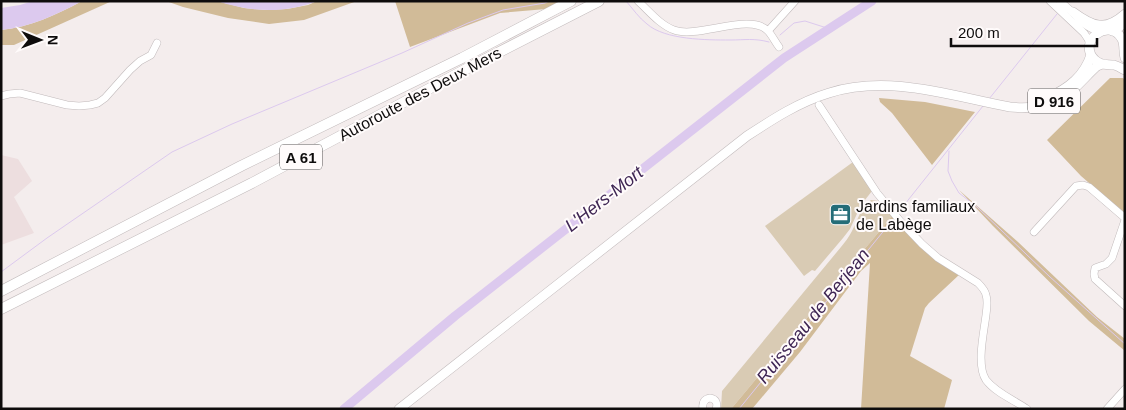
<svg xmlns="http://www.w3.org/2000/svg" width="1126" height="410" font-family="Arial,sans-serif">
<rect width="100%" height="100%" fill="#f4eded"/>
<path fill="#eddedf" d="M 1,155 L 18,159 L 32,181 L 14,197 L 34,233 L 1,245 Z"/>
<path fill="#d9cbb4" d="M 853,162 L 872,191 L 861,205 L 850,229 L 843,238 L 815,271 L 812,270 L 804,276 L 765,226 Z
M 871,200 L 879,201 L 893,215 L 731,409 L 721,409 L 722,391 L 841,247 C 845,242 849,237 852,231 C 858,220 860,208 871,200 Z"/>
<path fill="#d1bb98" d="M 82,1 L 112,1 L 14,45 L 1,45 L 1,30 C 30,27 56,15 82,1 Z
M 166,1 L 217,1 L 244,8 L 265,10 L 287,9 L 308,5 L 317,1 L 357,1 L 304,20 L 269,24 L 228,18 L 183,7 Z
M 395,1 L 560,1 L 546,9 L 500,13 L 410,47 Z
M 1110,78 L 1123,78 L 1125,80 L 1125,214 L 1081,176 L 1047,140 Z
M 879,98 L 925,102 L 975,112 L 932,165 L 892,113 L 880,102 Z
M 959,190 L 1018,242 L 1097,317 L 1125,339 L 1125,351 L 1089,321 L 993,226 Z
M 893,215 L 960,274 L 929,303 L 925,308 L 910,356 L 952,380 L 944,409 L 861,409 L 870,263 L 861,271 L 800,352 L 752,409 L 731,409 Z"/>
<path fill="#dcc9ee" d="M 33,1 L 82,1 C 56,15 30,27 1,30 L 1,8 L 20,5 Z
M 217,1 L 317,1 C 285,14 250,12 217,1 Z"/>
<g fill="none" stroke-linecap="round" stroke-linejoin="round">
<path stroke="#dcc9ee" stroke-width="1" d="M 626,1 C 633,9 639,18 647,24 C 665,40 707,40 730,40 C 745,40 754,38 769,42
M 780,35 L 794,23 L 805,21 L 830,29
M 989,99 L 1057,14
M 949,151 L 948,171 L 952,181 L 959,193 L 977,207 L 1050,277 L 1125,344
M 897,214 L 983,106
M 1,272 L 47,238 L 172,152 L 232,124 L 402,53 L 468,23 L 503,10 L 545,3 L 549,1
M 739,409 L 895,217"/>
<path stroke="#dcc9ee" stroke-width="9" d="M 344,409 L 455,316 L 784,58 L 872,1"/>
<defs>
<path id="minor" d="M 638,1 C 649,11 660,25 674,30 C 698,39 750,12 768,31 C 772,35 775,42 779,47
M 1050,1 L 1084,33 L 1088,39 L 1090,44
M 1060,1 C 1064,5 1068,8 1072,12 C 1082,21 1087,30 1102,31
M 768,31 L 795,1
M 1,96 L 9,94 L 20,93 L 67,105 L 79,106 L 90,105 L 98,103 L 105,98 L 130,70 L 140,61 L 151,55 L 157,43
M 819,105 L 877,193 L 901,222 L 922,244 L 938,258 L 978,283 C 982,287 985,290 986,295 C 988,301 987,308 986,315 C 984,332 976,365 986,380 C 996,393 1014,400 1027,409
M 1125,220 L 1112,258 L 1106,264 L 1095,268 L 1094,274 L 1095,279 L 1125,306
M 1034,232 L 1076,186 L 1083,185 L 1089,187 L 1125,218
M 703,409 C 702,403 704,399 710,398 C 716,399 718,403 716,409
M 1107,409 L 1125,389"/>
<path id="major" d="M 1073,12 C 1092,26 1105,32 1125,14
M 1112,31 L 1118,28 L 1125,22
M 1125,58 C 1123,52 1125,45 1122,39 C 1109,16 1076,42 1095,60 C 1101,66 1107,64 1114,65 C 1118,66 1121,68 1125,70
M 1049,97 C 1069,88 1084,76 1091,55
M 399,409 L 747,136 C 773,119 799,102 829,93 C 889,74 951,96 1010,107 C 1030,109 1052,106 1068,94 C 1078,86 1087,75 1097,66 L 1102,64"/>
<path id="highway" d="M 1,291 L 241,166 L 462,58 L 571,1
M 1,309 L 252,183 L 468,68 L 599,1"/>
</defs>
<use href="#minor" stroke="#c1babb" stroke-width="8"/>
<use href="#major" stroke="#c1babb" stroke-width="10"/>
<use href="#highway" stroke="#c1babb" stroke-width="11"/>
<use href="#minor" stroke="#fff" stroke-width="7"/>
<use href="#major" stroke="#fff" stroke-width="9"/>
<use href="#highway" stroke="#fff" stroke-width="10"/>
</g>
<defs>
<symbol id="office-square" viewBox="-11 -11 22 22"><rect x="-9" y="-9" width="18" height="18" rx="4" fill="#246d78" stroke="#fffbfb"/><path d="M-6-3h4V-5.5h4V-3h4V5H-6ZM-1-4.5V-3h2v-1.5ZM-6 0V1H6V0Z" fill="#fff"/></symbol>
</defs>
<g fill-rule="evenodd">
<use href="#office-square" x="828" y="202" width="25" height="25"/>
</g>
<g text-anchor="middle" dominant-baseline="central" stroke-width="4" stroke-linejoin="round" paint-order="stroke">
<g fill="#fffbfb" stroke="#565454" stroke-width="1">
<rect x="1028" y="88.5" width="52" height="25" rx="4"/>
<rect x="280" y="144.5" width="42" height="25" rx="4"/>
</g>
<g font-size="15" font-weight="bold" fill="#0e0c0c">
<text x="1054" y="101">D 916</text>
<text x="301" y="157">A 61</text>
</g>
<g font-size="16" fill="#0e0c0c" stroke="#fffbfb">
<text transform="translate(420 94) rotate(-28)">Autoroute des Deux Mers</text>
</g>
<g font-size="16" fill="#0e0c0c" stroke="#fffbfb" text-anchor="start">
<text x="856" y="206">Jardins familiaux<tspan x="856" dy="18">de Labège</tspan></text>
</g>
<g font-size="18" font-style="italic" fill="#3f2654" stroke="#fffbfb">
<text transform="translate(604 199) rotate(-38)">L'Hers-Mort</text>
<text transform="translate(813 316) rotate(-51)">Ruisseau de Berjean</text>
</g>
</g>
<rect width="1126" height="410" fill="none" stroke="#0e0c0c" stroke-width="5"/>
<g transform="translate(40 40) rotate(91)" stroke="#fffbfb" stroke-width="4" paint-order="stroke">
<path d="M0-4L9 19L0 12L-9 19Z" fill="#0e0c0c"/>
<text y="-8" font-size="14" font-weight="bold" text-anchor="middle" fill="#0e0c0c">N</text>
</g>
<path d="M951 38v8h146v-8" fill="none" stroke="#0e0c0c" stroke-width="2.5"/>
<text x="958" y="38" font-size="15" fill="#0e0c0c" stroke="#fffbfb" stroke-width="4" paint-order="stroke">200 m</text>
</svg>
